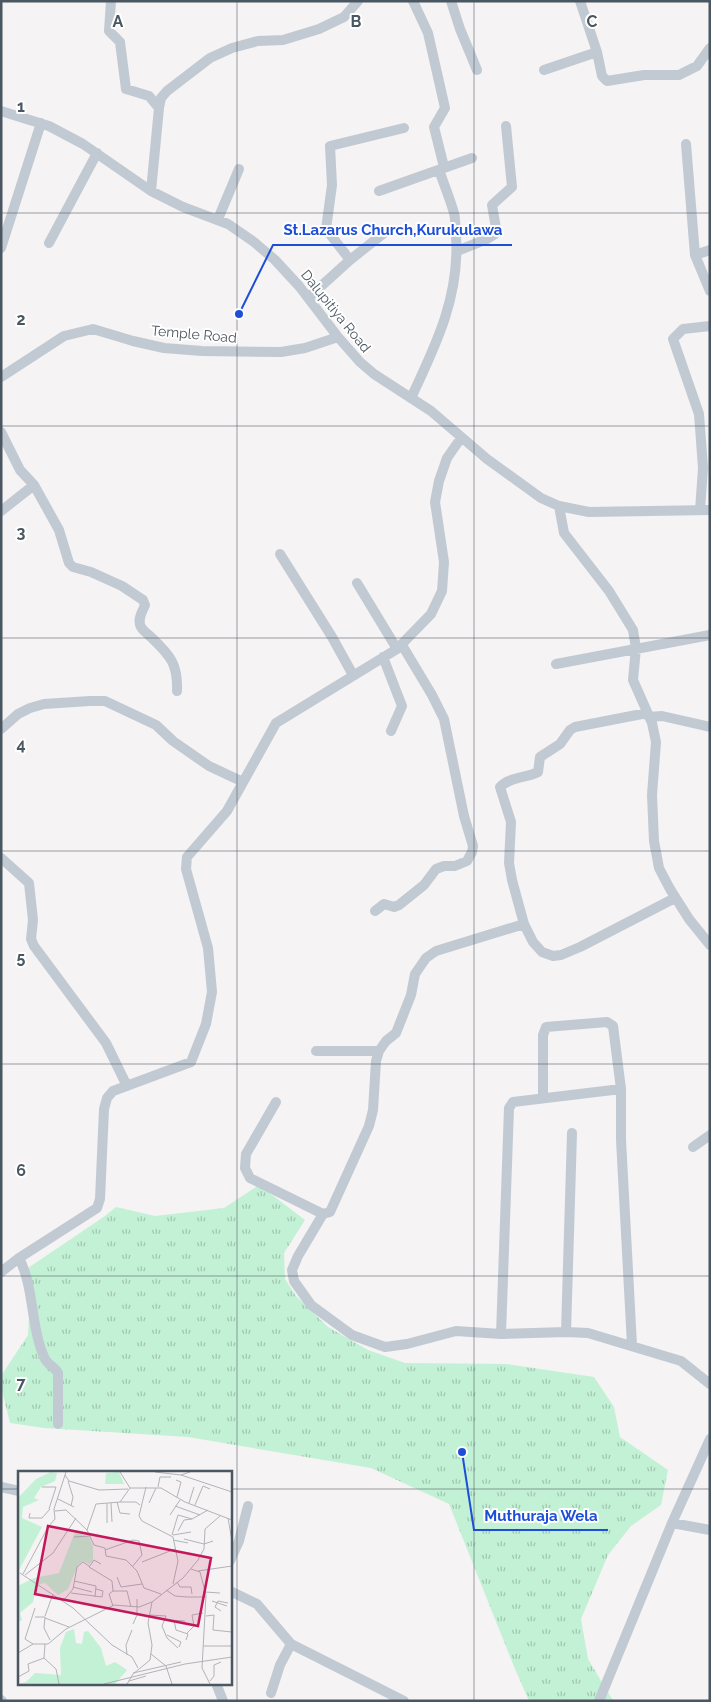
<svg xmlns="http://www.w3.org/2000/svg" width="711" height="1702" font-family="Raleway,sans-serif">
<defs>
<pattern id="grass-tufts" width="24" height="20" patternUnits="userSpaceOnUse" patternTransform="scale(1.25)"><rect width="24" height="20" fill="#c3f1d5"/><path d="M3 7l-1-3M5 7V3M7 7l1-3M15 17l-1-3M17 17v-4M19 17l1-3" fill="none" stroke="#a0c6b0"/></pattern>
</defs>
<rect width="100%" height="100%" fill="#f5f3f3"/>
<path fill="url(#grass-tufts)" d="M 259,1185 L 305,1220 L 284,1253 L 285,1279 L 296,1296 L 328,1327 L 368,1350 L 405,1363 L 507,1364 L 594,1377 L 614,1407 L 620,1437 L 668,1470 L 661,1505 L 631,1526 L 608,1555 L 581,1619 L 588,1659 L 612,1699 L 615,1701 L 529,1701 L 515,1669 L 449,1504 L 371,1468 L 188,1437 L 44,1428 L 10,1423 L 1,1387 L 1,1376 L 28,1335 L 31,1280 L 28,1268 L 105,1216 L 116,1207 L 155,1216 L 224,1208 Z"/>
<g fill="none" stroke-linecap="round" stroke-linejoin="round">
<path stroke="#c1cad2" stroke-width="10" d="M 111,1 L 109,31 L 120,42 L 126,89 L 149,96 L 159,108
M 413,1 L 428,33 L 445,108 L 434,127 L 444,167
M 451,1 L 460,29 L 477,70
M 580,1 L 597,52 L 602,76 L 607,81 L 644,75 L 679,75 L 697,66 L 710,48
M 544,70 L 597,52
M 1,111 L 49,126 L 83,144 L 151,191 L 183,207 L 228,224 L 254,242 L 275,260 L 299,286 L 338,337 L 360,362 L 374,374 L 431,411 L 487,459 L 541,498 L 559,506 L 589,512 L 710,510
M 686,144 L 695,255 L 710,291
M 151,191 L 159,108 L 161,98 L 167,91 L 210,58 L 232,48 L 258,41 L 283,40 L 319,29 L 344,17 L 358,1
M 379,191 L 472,158
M 218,219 L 239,169
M 49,243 L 97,153
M 1,248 L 41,123
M 457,251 L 487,239 L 495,234 L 496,228 L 492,205 L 512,187 L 506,126
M 695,255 L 710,250
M 350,260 L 384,233
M 308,298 L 350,260 L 326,229 L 332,185 L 330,146 L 404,128
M 1,377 L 64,336 L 93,329 L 133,341 L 164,348 L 202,351 L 281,352 L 305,348 L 338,337
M 411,398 C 436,345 460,296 456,236 C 455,229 456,221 454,213 C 450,199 444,184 439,170
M 1,432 L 20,470 L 34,485 L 59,530 L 69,563 L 73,567 L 91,572 L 122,586 L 143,600 L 145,605 C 142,612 137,620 141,627 C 143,631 149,635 152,638 C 171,656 178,665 177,691
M 559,506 L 564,533 L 609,591 L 633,630 L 636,648 L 633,680 L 652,723 L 656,742 L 652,795 L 654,841 L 659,868 L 670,889 L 689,919 L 710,945
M 700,510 L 703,468 L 699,414 L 673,339 L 683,329 L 710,326
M 1,511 L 34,485
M 280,554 L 332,637 L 353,675
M 357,583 L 397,649
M 383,657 L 402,706 L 391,731
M 556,664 L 710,635
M 647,713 L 575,727 L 570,730 L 560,744 L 540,757 L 538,772 C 527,778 509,777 500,787 L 511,822 L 509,863 L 512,880 L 524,924 L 533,942 L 542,952 L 553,956 L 561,955 L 580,947 L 675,898
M 649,717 L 662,716 L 710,727
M 1,729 L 18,714 L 30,708 L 44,704 L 90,701 L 105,701 L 156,725 L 173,741 L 209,766 L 243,782
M 1,858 L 29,883 L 33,920 L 31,939 L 34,946 L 106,1043 L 127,1086
M 375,911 L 384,904 L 394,907 L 399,905 L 424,885 L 436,869 L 444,866 L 455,866 L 467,861 L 472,852 L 473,846 L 464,816 L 444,719 L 432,695 L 402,645
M 316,1051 L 379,1051
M 543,1098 L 543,1035 L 546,1027 L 607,1022 L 613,1026 L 621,1089 L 621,1140 L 632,1345
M 276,1102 L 246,1154 L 245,1168 L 250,1178 L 323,1214 L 330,1212 L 369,1126 L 373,1110 L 376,1061 L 379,1051 L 386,1041 L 396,1033 L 411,995 L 415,974 L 426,958 L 436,951 L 524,924
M 693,1147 L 710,1135
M 323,1214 L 298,1256 L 292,1270 L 294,1281 L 311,1305 L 352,1335 L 385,1347 L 407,1344 L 456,1331 L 501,1334 L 566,1332 L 588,1333 L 681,1361 L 710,1384
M 19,1258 C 35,1289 30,1327 45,1359 C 48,1365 55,1367 58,1373 L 58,1424
M 1,1272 L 19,1258 L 97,1208 L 100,1199 L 104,1109 L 107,1098 L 113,1091 L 191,1062 L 206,1024 L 212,992 L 208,948 L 186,869 L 187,857 L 227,811 L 276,723 L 397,649 L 431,614 L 442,591 L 444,562 L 435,502 L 439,481 L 447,458 L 461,438
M 566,1332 L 572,1133
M 501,1334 L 509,1108 L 513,1102 L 621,1089
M 1,1487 L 19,1491
M 672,1523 L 710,1530
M 230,1561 L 239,1541 L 248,1506
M 230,1591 L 257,1604 L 291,1644 L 404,1701
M 216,1683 L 223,1701
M 271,1693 L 280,1665 L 291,1644
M 1,1700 L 2,1701
M 599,1701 L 672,1523 L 710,1439"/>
</g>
<path fill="none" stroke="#4a5661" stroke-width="1" stroke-opacity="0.55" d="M 237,1 L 237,1701M 474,1 L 474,1701M 1,213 L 710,213M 1,426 L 710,426M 1,638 L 710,638M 1,851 L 710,851M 1,1064 L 710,1064M 1,1276 L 710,1276M 1,1489 L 19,1489M 230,1489 L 710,1489"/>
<g text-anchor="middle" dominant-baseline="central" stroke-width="4" stroke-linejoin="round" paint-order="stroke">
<g font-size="14" fill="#4a5661" stroke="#fff">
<text transform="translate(336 311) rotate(51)">Dalupitiya Road</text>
<text transform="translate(194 334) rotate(5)">Temple Road</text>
</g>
</g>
<g transform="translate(18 1471)">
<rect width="214" height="214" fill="#f5f3f3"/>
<path d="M 33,1 L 39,2 L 37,10 L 23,16 L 16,27 L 21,29 L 5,36 L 4,47 L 24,56 L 0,101 L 0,27 L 18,8 ZM 57,61 L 71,66 L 75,75 L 75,90 L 71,93 L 65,90 L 60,94 L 50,118 L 40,124 L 27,112 L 19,114 L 15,131 L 2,142 L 4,149 L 0,151 L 0,115 L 16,107 L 41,102 ZM 56,158 L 58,172 L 64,173 L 66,161 L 70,160 L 83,177 L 88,195 L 97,191 L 109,199 L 97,213 L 0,213 L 8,211 L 17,202 L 43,204 L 42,177 L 48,161 Z" fill="#c3f1d5"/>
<path d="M 101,1 L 106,13 L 87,13 L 88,2 Z" fill="#c3f1d5"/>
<path fill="none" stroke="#b1b4b9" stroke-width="1" d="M 102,1 L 112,17 L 143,17 L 167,31 L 214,49M 137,1 L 163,4 L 172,1M 47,4 L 51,10 L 81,19 L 110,18M 163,4 L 214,21M 158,9 L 163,11 L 159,26M 50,10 L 55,26 L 53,35M 24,16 L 38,16 L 31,38M 128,16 L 121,45 L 124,50 L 155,66 L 160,90 L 155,113M 140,16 L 142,6 L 153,6M 112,17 L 102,31 L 78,33 L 69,59 L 76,74 L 87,77 L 88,85 L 108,89 L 119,100 L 126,117 L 143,123M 40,28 L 56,36M 99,31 L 102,42 L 112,43M 102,31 L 118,31 L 122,34M 89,32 L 89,52M 93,32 L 94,51M 131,32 L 138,17M 171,32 L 176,16M 177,34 L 185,15 L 192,18M 157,35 L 182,44M 37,40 L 48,39 L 69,59M 12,42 L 11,47 L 24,47 L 32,38M 152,44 L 162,29M 210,47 L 214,70M 160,60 L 166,49 L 174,48M 154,64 L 160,44 L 174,48 L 190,39M 155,64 L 173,61M 56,66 L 72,65M 166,68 L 186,73 L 195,70M 155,69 L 170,72M 87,79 L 115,69 L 121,70 L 124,84 L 114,96M 124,91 L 157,78M 83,93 L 76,89 L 71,96 L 94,110 L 95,120 L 91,123 L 95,135M 173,98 L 182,101 L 188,124 L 184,197 L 192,213M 180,100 L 214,95M 2,102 L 55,137 L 94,174 L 114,186 L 120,197M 5,103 L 30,56 L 37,48 L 36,38 L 48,1M 7,104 L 35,82 L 58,47M 99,106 L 103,116 L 124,113M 56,110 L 78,115 L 77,126M 159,111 L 162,116 L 173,116 L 174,123M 55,116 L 74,121M 148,119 L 157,125 L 169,126M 95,120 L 109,120 L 113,136M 187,121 L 202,122M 53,122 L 84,126 L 85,120 L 78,118M 169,126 L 188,126M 45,130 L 55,118 L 59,96 L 65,91 L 71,95M 194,130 L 209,135M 203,140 L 197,136 L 200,130 L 210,132M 131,144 L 148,145 L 144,155 L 149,167 L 160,177M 27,145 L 35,123M 188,145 L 196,144 L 195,159 L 214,161M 17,146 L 27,146 L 26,157 L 32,169M 27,147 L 51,156M 149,149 L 167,150M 156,149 L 158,159 L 170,163 L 168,169M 115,153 L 119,144 L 119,128M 169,162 L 176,155 L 174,144 L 185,142M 149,164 L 163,171 L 161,176M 15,173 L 7,168 L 17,137M 185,175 L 213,175 L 214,172M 0,182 L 15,173 L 30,173 L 48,158 L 96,134 L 121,136 L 134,131M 133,183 L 148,195 L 154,213M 109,184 L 108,174 L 114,159M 26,187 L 38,198 L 41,213M 115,202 L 163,191M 0,206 L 11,200 L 10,193 L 26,187 L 27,173M 111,210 L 128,205M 192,210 L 196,205 L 196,194 L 203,191M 86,213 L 167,193 L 214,186M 109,213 L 115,203 L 132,189 L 134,174 L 130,152 L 134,131 L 165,107 L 180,89 L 186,78 L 187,58 L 202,45"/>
<path fill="#c2185b" fill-opacity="0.15" stroke="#c2185b" stroke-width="2.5" d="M 30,55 L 193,87 L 180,155 L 17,123 Z"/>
<rect width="214" height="214" fill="none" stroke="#4a5661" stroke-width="2.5"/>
</g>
<g font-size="16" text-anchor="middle" font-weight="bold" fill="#4a5661" stroke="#fff" stroke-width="4" stroke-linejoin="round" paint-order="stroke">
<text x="118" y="27">A</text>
<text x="356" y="27">B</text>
<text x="592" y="27">C</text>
<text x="21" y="112">1</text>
<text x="21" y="325">2</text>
<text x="21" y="538">3</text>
<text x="21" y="750">4</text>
<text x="21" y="963">5</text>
<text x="21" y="1176">6</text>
<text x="21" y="1389">7</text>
</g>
<path fill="none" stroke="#1d4ed8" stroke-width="2" d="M239 314L273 245H512M462 1452L474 1530H608"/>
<g fill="#1d4ed8" stroke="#fff" stroke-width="2">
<circle cx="239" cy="314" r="5"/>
<circle cx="462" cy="1452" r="5"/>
</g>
<g font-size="15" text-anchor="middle" font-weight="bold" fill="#1d4ed8" stroke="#fff" stroke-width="4" stroke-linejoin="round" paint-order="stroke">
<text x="393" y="235">St.Lazarus Church,Kurukulawa</text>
<text x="541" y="1521">Muthuraja Wela</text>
</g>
<rect width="711" height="1702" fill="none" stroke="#4a5661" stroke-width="5"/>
</svg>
